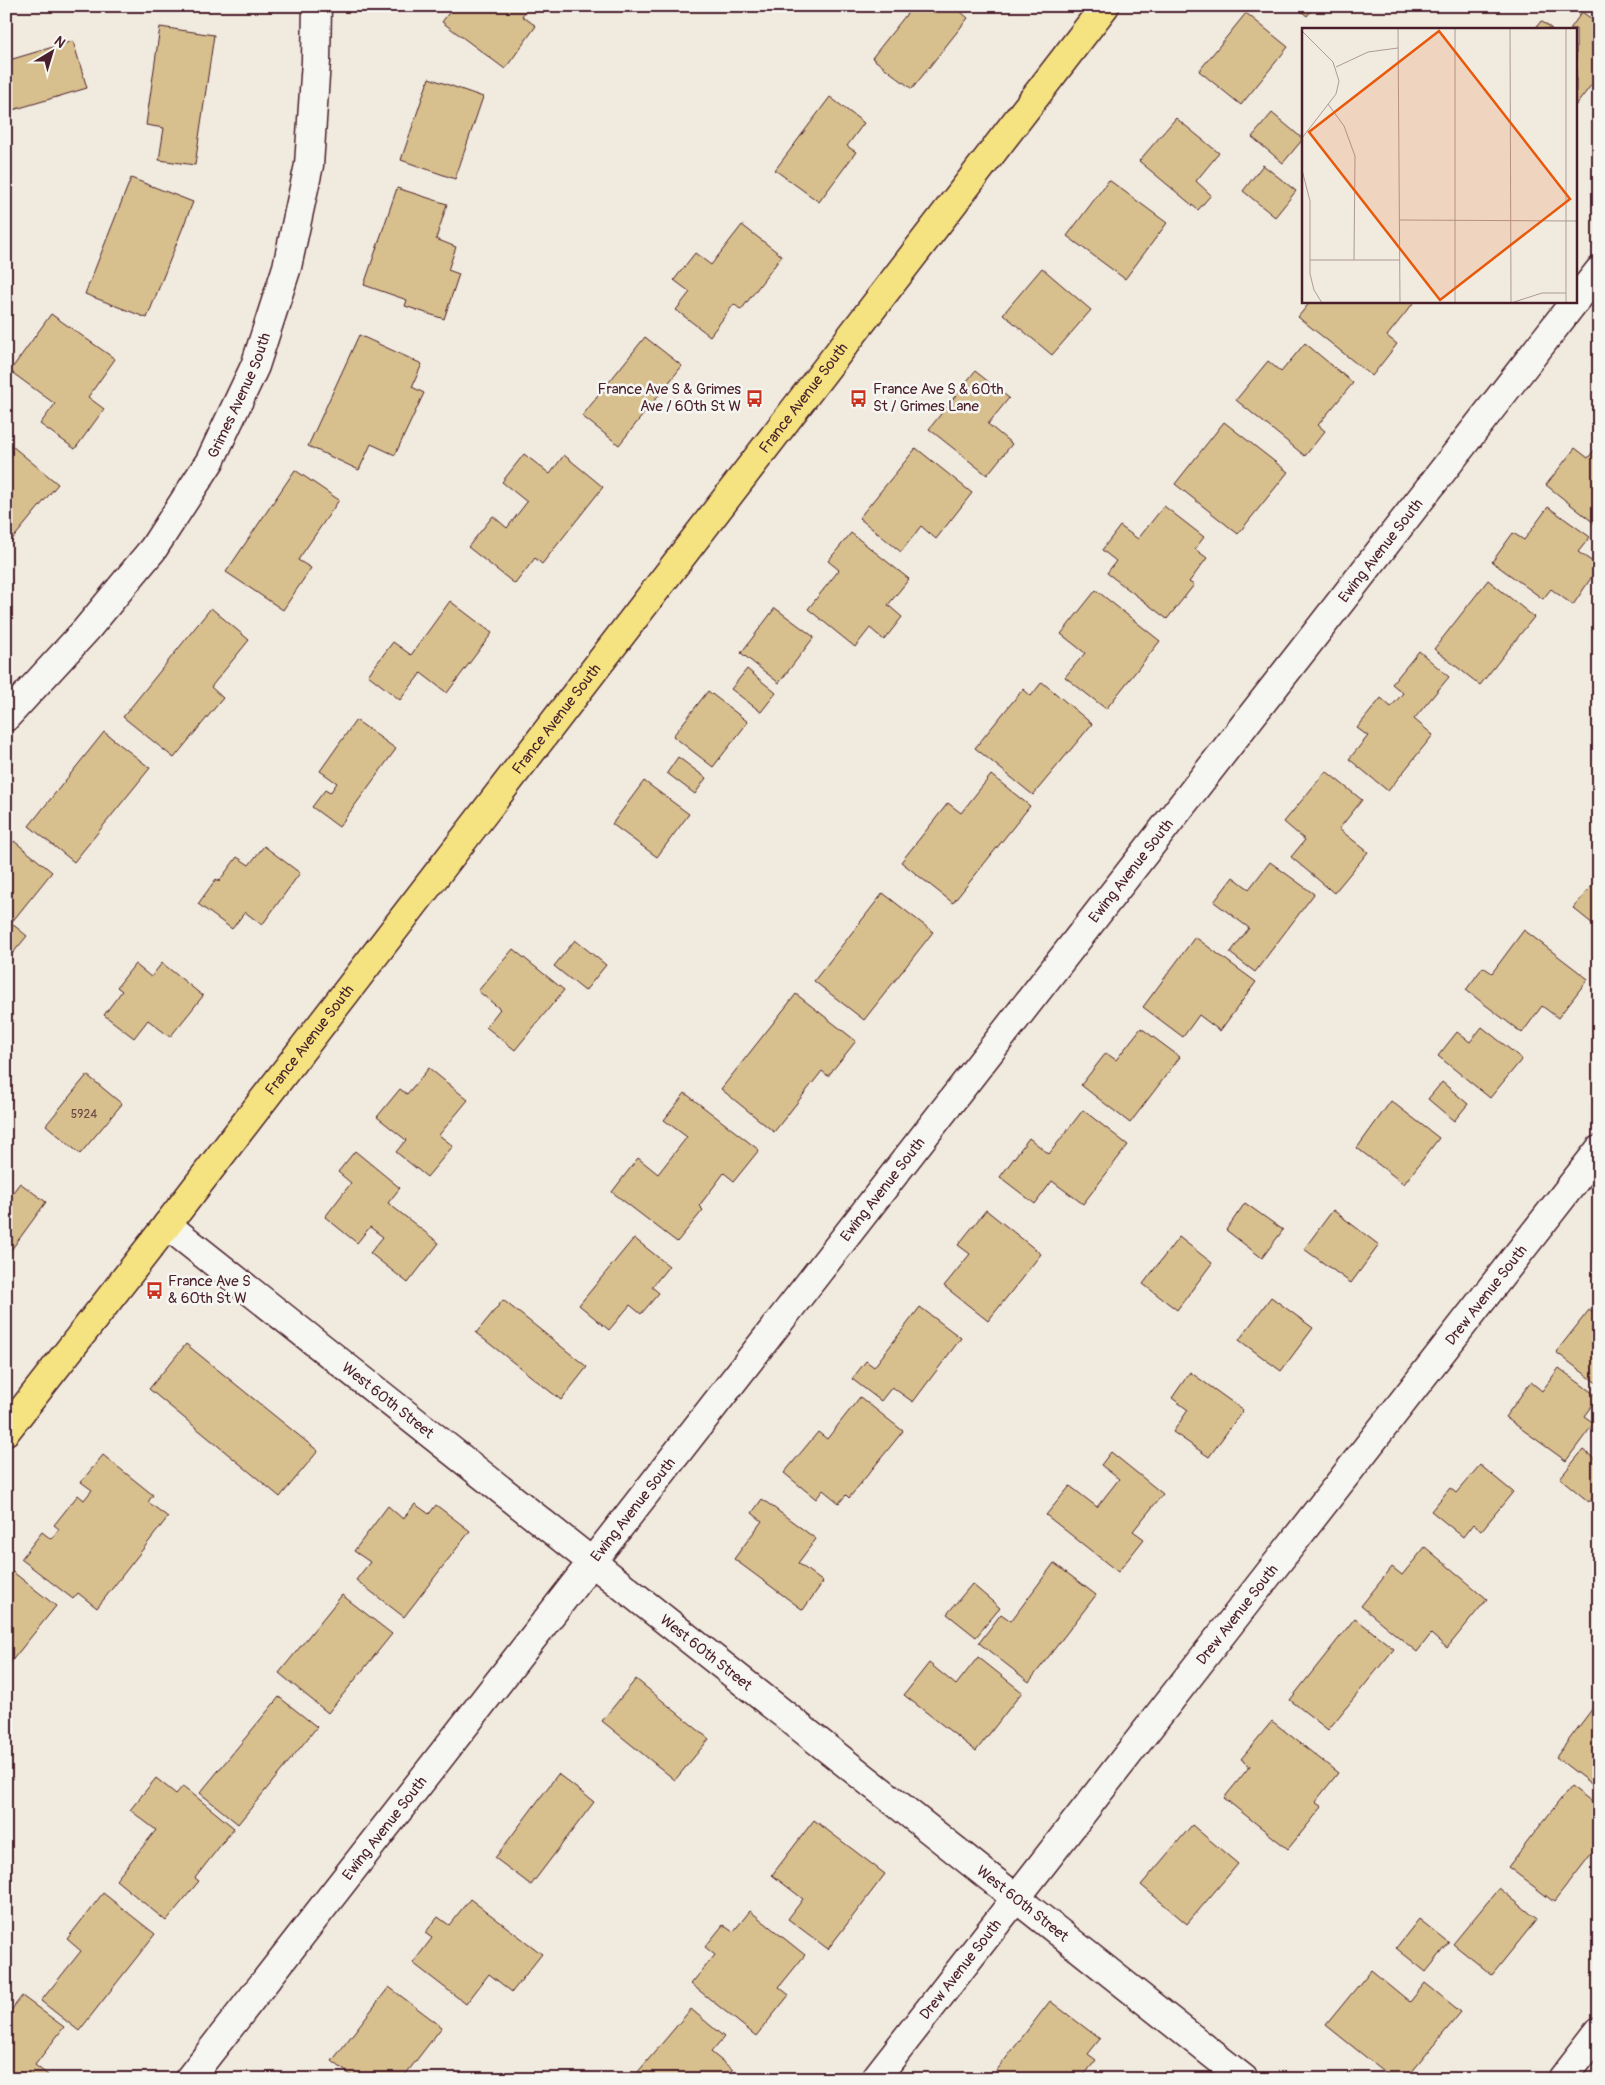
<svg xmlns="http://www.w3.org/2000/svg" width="1605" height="2085" font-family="Pangolin,sans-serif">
<rect width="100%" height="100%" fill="#f0ebde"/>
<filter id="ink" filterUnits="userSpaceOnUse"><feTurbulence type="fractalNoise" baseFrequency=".02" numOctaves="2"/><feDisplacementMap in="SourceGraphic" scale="10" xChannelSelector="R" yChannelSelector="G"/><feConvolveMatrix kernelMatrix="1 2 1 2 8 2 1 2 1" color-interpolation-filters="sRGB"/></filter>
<g filter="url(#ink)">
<path fill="#d7bf8e" stroke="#4a1f2b" d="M 454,6 L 529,6 L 522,16 L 536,26 L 505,69 L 442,22 Z
M 913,6 L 954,6 L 968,18 L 912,89 L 872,58 Z
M 1295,6 L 1315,6 L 1307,16 Z
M 1582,12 L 1599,24 L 1599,75 L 1576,105 L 1576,29 L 1570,29 Z
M 1246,13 L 1288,47 L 1241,105 L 1199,71 Z
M 1541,21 L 1552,29 L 1535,29 Z
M 160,27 L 214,35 L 195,165 L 159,160 L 164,128 L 146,125 Z
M 73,41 L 87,88 L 6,112 L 6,61 Z
M 429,78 L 483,97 L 455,179 L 401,160 Z
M 830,97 L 864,123 L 847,146 L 856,152 L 819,202 L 775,170 Z
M 1272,113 L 1303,139 L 1283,163 L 1252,137 Z
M 1176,118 L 1219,153 L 1196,181 L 1211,195 L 1198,210 L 1139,161 Z
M 1263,165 L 1296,191 L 1275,217 L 1243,191 Z
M 131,178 L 193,202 L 147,318 L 85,294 Z
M 1109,180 L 1167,223 L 1125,279 L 1067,236 Z
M 397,188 L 447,204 L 436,239 L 456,247 L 448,270 L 459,274 L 444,319 L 405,306 L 407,300 L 364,285 Z
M 742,225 L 782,256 L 741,310 L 734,304 L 710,336 L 676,310 L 690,292 L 674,280 L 695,253 L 711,265 Z
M 1042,268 L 1091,310 L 1052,355 L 1003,314 Z
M 1311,301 L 1415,301 L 1387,336 L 1397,344 L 1372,376 L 1298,317 Z
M 51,314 L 115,359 L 88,397 L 104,409 L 75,449 L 40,424 L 55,404 L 10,371 Z
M 359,335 L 422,364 L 412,387 L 424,393 L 395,455 L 371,444 L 359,470 L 308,446 Z
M 645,337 L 682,366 L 619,445 L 582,416 Z
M 1305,343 L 1353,383 L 1318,425 L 1325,431 L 1305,456 L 1236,400 L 1268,361 L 1281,372 Z
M 975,371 L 1009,398 L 988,424 L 1012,444 L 987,475 L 929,429 Z
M 1224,422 L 1288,472 L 1238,534 L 1175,484 Z
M 6,441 L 58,484 L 6,547 Z
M 1599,444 L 1599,527 L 1546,485 L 1575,448 L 1588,458 Z
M 916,448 L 972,493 L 936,539 L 921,526 L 901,552 L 859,518 Z
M 524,454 L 550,474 L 564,455 L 603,487 L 542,564 L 535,558 L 515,584 L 468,547 L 493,516 L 507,528 L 527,502 L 502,482 Z
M 295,470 L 339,500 L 298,560 L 311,568 L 283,610 L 226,572 Z
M 1164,506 L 1204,537 L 1195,549 L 1207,558 L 1189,582 L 1194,585 L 1167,619 L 1107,573 L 1116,561 L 1102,550 L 1120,526 L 1138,539 Z
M 1548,507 L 1590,537 L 1578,552 L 1599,566 L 1573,605 L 1551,589 L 1543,599 L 1492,562 L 1513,533 L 1524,540 Z
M 851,533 L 909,579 L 888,605 L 902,617 L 884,640 L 870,628 L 855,647 L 808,609 L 839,570 L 828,561 Z
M 1488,580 L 1534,617 L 1480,685 L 1434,649 Z
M 1096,590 L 1160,641 L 1106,709 L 1065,677 L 1085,653 L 1061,634 Z
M 450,601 L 492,633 L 447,693 L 421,673 L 400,700 L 368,675 L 393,642 L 411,655 Z
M 211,608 L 249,640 L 211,687 L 223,698 L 174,758 L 123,717 Z
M 775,608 L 814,637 L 779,683 L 741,653 Z
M 1419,651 L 1449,677 L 1414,719 L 1433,735 L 1388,791 L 1349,759 L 1368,736 L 1357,728 L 1381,698 L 1391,707 L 1403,693 L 1392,684 Z
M 747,669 L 776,693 L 761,712 L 731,689 Z
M 1042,682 L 1092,724 L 1033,795 L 975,748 L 1023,689 L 1031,696 Z
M 708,691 L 748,722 L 713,767 L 673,736 Z
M 356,720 L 396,749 L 339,827 L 312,807 L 325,790 L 330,793 L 337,783 L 320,771 Z
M 104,732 L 150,768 L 74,862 L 29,826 Z
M 678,757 L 706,778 L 695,794 L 667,773 Z
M 1326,771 L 1362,800 L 1339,829 L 1368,852 L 1334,893 L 1291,857 L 1305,840 L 1284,822 Z
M 991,775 L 1030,806 L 953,903 L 901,862 L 948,803 L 961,813 Z
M 644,781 L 689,814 L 657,857 L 612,824 Z
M 14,841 L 52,872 L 11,923 L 27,936 L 8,959 L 6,957 L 6,851 Z
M 264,846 L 300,873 L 262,925 L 245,912 L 232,929 L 198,904 L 216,879 L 219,881 L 237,857 L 249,865 Z
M 1270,862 L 1314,894 L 1255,972 L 1230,953 L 1249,928 L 1214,902 L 1233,877 L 1249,889 Z
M 1599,877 L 1599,929 L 1573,908 Z
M 883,893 L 933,932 L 864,1020 L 814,981 Z
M 1524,930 L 1588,979 L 1558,1018 L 1542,1006 L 1522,1033 L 1466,990 L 1483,967 L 1492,973 Z
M 1195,937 L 1256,982 L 1220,1031 L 1199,1015 L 1183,1037 L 1143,1007 Z
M 575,940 L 606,965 L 585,991 L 554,966 Z
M 513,949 L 564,990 L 515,1050 L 486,1027 L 500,1009 L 478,991 Z
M 162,963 L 203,996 L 170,1037 L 148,1020 L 134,1038 L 104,1015 L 122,991 L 117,987 L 135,964 L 151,977 Z
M 796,994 L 856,1041 L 828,1076 L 822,1071 L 774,1132 L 721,1089 Z
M 1482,1027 L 1522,1059 L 1490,1098 L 1438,1056 L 1457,1032 L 1470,1042 Z
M 1141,1028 L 1180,1057 L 1130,1123 L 1081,1085 L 1106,1053 L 1116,1060 Z
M 429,1068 L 468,1100 L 439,1135 L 453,1146 L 427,1177 L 396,1152 L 406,1140 L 377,1117 L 400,1089 L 407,1094 Z
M 87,1075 L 122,1104 L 80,1154 L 46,1125 Z
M 1442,1082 L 1468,1104 L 1454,1121 L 1428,1099 Z
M 685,1093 L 759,1150 L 734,1181 L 724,1173 L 699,1206 L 703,1210 L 677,1242 L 612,1192 L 638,1158 L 658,1174 L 687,1137 L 664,1120 Z
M 1391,1101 L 1439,1138 L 1404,1184 L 1357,1148 Z
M 1083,1110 L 1128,1145 L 1083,1204 L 1052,1181 L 1035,1204 L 1000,1177 L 1029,1138 L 1049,1154 Z
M 355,1151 L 400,1188 L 388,1203 L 439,1243 L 408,1283 L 370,1253 L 383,1237 L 370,1227 L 357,1243 L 325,1217 L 351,1183 L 338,1172 Z
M 20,1183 L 46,1202 L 6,1257 L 6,1193 L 10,1196 Z
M 1245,1203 L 1283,1230 L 1262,1258 L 1226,1230 Z
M 986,1210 L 1041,1254 L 988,1321 L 944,1286 L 970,1254 L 958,1245 Z
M 1333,1210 L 1379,1245 L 1351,1283 L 1304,1249 Z
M 1179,1237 L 1212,1263 L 1177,1310 L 1143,1284 Z
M 634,1238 L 669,1266 L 652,1287 L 659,1293 L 641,1314 L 630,1305 L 609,1330 L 579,1305 Z
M 1271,1297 L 1313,1328 L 1281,1371 L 1239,1340 Z
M 503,1300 L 587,1367 L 561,1400 L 476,1333 Z
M 920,1307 L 961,1338 L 913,1402 L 892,1387 L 881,1401 L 852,1379 L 866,1361 L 874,1367 Z
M 1589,1310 L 1599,1317 L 1599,1385 L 1556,1352 Z
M 186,1344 L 318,1451 L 280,1497 L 149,1389 Z
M 1559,1368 L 1598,1397 L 1584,1416 L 1594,1423 L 1566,1461 L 1505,1417 L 1531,1382 L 1542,1391 Z
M 1190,1372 L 1243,1410 L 1209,1457 L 1173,1432 L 1188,1410 L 1172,1398 Z
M 860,1397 L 903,1431 L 849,1498 L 846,1495 L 839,1503 L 823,1490 L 816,1499 L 784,1473 L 818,1432 L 827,1439 Z
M 1583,1450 L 1599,1462 L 1599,1490 L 1589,1502 L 1560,1478 Z
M 1111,1452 L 1163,1494 L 1133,1531 L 1144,1539 L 1118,1572 L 1046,1515 L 1070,1486 L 1097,1507 L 1119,1479 L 1101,1465 Z
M 103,1455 L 153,1495 L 148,1502 L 168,1517 L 97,1608 L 78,1593 L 73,1599 L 21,1559 L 42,1532 L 51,1539 L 59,1529 L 54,1525 L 78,1495 L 84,1500 L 92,1490 L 81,1482 Z
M 1480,1465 L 1513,1492 L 1481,1531 L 1473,1524 L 1463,1537 L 1431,1511 L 1450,1488 L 1456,1493 Z
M 762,1499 L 816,1539 L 798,1563 L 823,1582 L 803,1610 L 734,1559 L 762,1521 L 752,1513 Z
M 415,1504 L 429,1514 L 436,1505 L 470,1531 L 404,1617 L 356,1580 L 370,1562 L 354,1551 L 388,1506 L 403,1519 Z
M 1425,1547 L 1487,1599 L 1447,1648 L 1431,1634 L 1417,1652 L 1361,1606 L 1392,1567 L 1402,1575 Z
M 1054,1563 L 1096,1595 L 1029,1682 L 979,1643 L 1001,1614 L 1011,1621 Z
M 13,1572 L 56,1606 L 6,1668 L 6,1581 Z
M 972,1584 L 1000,1608 L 976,1637 L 947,1614 Z
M 342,1595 L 392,1634 L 328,1713 L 279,1673 Z
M 1355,1618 L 1394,1649 L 1328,1730 L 1290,1700 Z
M 978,1657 L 1022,1692 L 976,1751 L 904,1695 L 929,1663 L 956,1685 Z
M 636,1679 L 709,1739 L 675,1780 L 602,1721 Z
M 279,1697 L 317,1727 L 238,1824 L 200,1793 Z
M 1599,1700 L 1599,1790 L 1556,1757 Z
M 1272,1721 L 1338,1773 L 1315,1802 L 1322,1807 L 1288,1849 L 1224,1798 L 1250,1766 L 1241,1759 Z
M 558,1774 L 594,1802 L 531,1885 L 495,1858 Z
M 156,1778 L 176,1794 L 183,1786 L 234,1828 L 195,1878 L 199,1881 L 166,1921 L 116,1880 L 156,1830 L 130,1810 Z
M 1571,1786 L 1599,1807 L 1599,1844 L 1554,1902 L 1508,1867 Z
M 814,1820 L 885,1874 L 828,1949 L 788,1919 L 803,1899 L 772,1875 Z
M 1192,1825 L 1238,1864 L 1187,1924 L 1141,1885 Z
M 1499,1888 L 1537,1919 L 1492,1975 L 1453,1944 Z
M 103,1893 L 155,1934 L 79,2031 L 41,2001 L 81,1951 L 67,1939 Z
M 470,1899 L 542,1954 L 512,1992 L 489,1974 L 466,2004 L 413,1963 L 432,1938 L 425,1933 L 438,1917 L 449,1925 Z
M 750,1911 L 805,1955 L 779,1987 L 789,1995 L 756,2036 L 691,1984 L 715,1955 L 705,1947 L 723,1925 L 733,1932 Z
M 1419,1919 L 1449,1943 L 1426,1972 L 1396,1948 Z
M 1371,1970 L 1410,2002 L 1425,1983 L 1461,2012 L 1406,2079 L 1393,2079 L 1326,2025 Z
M 389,1987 L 442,2027 L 402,2079 L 356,2079 L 332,2061 Z
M 22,1996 L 64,2027 L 35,2065 L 48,2075 L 45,2079 L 6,2079 L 6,2017 Z
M 1050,2001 L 1100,2039 L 1088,2054 L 1096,2060 L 1081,2079 L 990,2079 Z
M 691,2009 L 724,2037 L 711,2052 L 733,2070 L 726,2079 L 632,2079 Z"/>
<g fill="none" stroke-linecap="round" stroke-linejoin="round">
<defs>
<g id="minor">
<path d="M 1576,300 L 1599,271"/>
<path id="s1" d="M 6,717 L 86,630 L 153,549 L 210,461 L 255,366 L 287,267 L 309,165 L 316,61 L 317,6"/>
<path id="s2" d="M 167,1225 L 1244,2079"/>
<path id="s3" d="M 189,2079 L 1575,301"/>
<path id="s4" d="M 875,2079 L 1599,1150"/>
<path d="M 1562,2079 L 1599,2031"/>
</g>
<g id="major">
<path id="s5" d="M 6,1431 L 167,1225 L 1105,6"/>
</g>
</defs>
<use href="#minor" stroke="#4a1f2b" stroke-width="31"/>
<use href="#major" stroke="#4a1f2b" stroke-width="31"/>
<use href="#minor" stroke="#f6f6f2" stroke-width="28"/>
<use href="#major" stroke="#f5e382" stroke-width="28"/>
</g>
</g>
<defs>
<symbol id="bus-bare" viewBox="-9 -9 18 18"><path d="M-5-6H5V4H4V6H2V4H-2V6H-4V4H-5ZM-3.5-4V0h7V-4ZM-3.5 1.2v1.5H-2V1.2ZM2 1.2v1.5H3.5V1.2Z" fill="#c8321e" stroke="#f6f6f2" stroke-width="2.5" paint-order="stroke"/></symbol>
</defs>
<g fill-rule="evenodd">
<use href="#bus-bare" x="742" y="386" width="25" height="25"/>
<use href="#bus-bare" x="846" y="386" width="25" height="25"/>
<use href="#bus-bare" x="142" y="1278" width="25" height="25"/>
</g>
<g text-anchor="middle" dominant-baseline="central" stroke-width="5" stroke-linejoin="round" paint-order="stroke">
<g font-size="12" fill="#6d4744">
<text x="84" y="1114">5924</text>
</g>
<g font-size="15" fill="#4a1f2b" stroke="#f6f6f2" text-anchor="start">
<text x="741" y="389" text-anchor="end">France Ave S &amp; Grimes<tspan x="741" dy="17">Ave / 60th St W</tspan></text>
<text x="873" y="389">France Ave S &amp; 60th<tspan x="873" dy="17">St / Grimes Lane</tspan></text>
<text x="168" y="1281">France Ave S<tspan x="168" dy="17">&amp; 60th St W</tspan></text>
</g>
<g font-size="15" fill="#4a1f2b" stroke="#f6f6f2">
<text stroke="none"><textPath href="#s1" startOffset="400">Grimes Avenue South</textPath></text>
<text stroke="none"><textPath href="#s5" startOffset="1305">France Avenue South</textPath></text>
<text stroke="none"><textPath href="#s3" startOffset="1938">Ewing Avenue South</textPath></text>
<text stroke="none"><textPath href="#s5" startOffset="900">France Avenue South</textPath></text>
<text stroke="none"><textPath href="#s3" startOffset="1532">Ewing Avenue South</textPath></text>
<text stroke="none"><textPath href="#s5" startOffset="495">France Avenue South</textPath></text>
<text stroke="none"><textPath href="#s3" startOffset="1128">Ewing Avenue South</textPath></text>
<text stroke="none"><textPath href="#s4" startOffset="994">Drew Avenue South</textPath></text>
<text stroke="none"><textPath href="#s2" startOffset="282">West 60th Street</textPath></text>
<text stroke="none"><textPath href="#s3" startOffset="722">Ewing Avenue South</textPath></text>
<text stroke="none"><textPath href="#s4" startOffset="589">Drew Avenue South</textPath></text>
<text stroke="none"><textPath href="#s2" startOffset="688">West 60th Street</textPath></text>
<text stroke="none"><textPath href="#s3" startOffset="318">Ewing Avenue South</textPath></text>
<text stroke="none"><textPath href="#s2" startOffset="1092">West 60th Street</textPath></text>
<text stroke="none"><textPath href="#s4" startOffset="139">Drew Avenue South</textPath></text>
</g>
</g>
<g transform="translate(1302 28)">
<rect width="275" height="275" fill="#f0ebde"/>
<path fill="none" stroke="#ae9996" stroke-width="1" d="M 96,0 L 98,275M 153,0 L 153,275M 208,0 L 209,275M 0,3 L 31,34 L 37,53 L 34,66 L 0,110M 34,39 L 66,24 L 96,20M 26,76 L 42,98 L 53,128 L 52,232M 0,142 L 8,173 L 8,246 L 12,262 L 20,275M 98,192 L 275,193M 8,232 L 98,232M 209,275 L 240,265 L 264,265M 264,275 L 264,0"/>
<path fill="#e8590c" fill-opacity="0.15" stroke="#e8590c" stroke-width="2.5" d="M 137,3 L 268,171 L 138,272 L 7,104 Z"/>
<rect width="275" height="275" fill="none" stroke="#4a1f2b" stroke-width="2.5"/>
</g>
<rect width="1605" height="2085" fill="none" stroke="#f6f6f2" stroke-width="25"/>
<rect x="12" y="12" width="1580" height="2060" fill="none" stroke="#4a1f2b" stroke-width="2" filter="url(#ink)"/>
<g transform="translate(52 52) rotate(38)" stroke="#f6f6f2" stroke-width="4" paint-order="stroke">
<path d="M0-4L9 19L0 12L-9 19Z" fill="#4a1f2b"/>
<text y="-8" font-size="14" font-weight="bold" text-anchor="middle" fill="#4a1f2b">N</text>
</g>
</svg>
